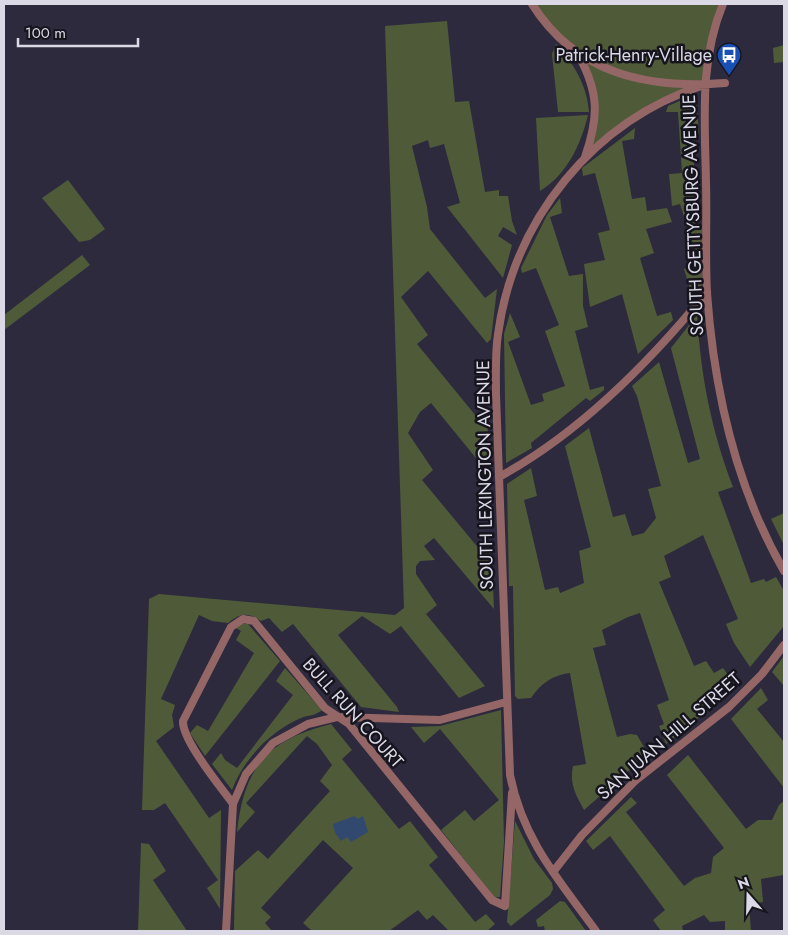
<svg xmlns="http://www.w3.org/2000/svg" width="788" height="935" font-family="Jost,sans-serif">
<rect width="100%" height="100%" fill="#2d2a3d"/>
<path fill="#4f5b38" d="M 532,4 L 723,4 L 704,85 L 648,109 L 584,158 L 596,115 L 583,64 Z
M 447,21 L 455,102 L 469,101 L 485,192 L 499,190 L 499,196 L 508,196 L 512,221 L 517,235 L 503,227 L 498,236 L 512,245 L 503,278 L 447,207 L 460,203 L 444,144 L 430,148 L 428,140 L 412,146 L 427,207 L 430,229 L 485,298 L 497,289 L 491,339 L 487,343 L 428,271 L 401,297 L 428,335 L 417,344 L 476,416 L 487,407 L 489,474 L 431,403 L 420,412 L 408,433 L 433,470 L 422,480 L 480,550 L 491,541 L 494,609 L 434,538 L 424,546 L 435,560 L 420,561 L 416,566 L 416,574 L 437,605 L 426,614 L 485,686 L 459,698 L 401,626 L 390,634 L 362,616 L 338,635 L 397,707 L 399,712 L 361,707 L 293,624 L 282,632 L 269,618 L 261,621 C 247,612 241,613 228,623 L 212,621 L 199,615 L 161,699 L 175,705 L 172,715 L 174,727 L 156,741 L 209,818 L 221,810 L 220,909 L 207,888 L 218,880 L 165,803 L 154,810 L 142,810 L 149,599 L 159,594 L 395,615 L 404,608 L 385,26 Z
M 556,44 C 574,64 587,85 589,112 L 558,112 L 552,54 Z
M 784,45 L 784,62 L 774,63 L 773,48 Z
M 696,94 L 699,134 L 693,134 L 696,225 L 702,226 L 702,285 L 692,295 L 684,269 L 699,263 L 680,204 L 672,206 L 669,174 L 682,173 L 678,112 L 666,112 L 668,106 Z
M 588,115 C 581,144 567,175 540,191 L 536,118 Z
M 635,128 L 634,139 L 622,141 L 632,199 L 645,197 L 647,211 L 667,208 L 672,222 L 646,229 L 654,253 L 640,258 L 657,316 L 671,312 L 673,320 L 638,354 L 622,294 L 590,307 L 584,264 L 605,260 L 598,233 L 610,230 L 595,173 L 583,176 L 582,168 Z
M 68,180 L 105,229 L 90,240 L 79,242 L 42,198 Z
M 560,198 L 562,213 L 550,217 L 569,276 L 583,274 L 583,306 L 588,327 L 575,331 L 590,390 L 604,386 L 604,390 L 590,401 L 586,398 L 531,443 L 532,448 L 506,463 L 504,334 L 510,313 L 520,337 L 508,342 L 531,405 L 544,401 L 542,394 L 565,386 L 545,331 L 559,325 L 536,268 L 522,273 L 521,268 L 547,215 Z
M 82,255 L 90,265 L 4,330 L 4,315 Z
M 697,315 C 701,377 711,429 733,487 L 718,492 L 751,583 L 764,579 L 766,582 L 776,577 L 784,591 L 784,626 L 750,667 L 734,643 L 726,624 L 738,619 L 703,535 L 664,556 L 671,577 L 659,582 L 694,666 L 706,661 L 714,673 L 723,668 L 737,687 L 666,744 L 659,726 L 664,724 L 657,705 L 669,700 L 640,613 L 628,617 L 602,630 L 606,645 L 593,648 L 617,737 L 630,734 L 637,735 L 648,754 L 584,810 C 576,795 569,784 573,766 L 586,764 L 570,673 C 553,675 541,683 531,698 L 518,699 L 515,696 L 513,586 L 509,586 L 507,484 L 531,468 L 537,496 L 524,500 L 545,590 L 558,587 L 560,593 L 584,583 L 579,551 L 591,547 L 565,446 L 589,428 L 613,517 L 625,514 L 632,536 L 644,533 L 656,518 L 648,489 L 661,486 L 637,396 L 632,386 L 659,362 L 688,463 L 700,459 L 671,348 Z
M 784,513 L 784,545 L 771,519 Z
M 242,624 L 248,624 L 280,661 L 205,756 L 190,733 L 197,725 L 208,731 L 254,653 L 236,640 L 241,631 L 236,628 Z
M 784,656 L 784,686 L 772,672 Z
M 285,668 L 322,710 C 315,716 308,715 301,718 C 270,731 243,760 232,790 L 212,764 L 221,753 L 225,760 L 237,768 L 293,695 L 276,681 Z
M 761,688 L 768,700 L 757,709 L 784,742 L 784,788 L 731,719 Z
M 501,710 L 504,842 L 500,897 L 494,897 L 441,830 L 465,810 L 474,821 L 499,800 L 440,729 L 424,743 L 411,727 L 440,726 Z
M 331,724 L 352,750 L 342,759 L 399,829 L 410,821 L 438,857 L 429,865 L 475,922 L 486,914 L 495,924 L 487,931 L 449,931 L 433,915 L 427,920 L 418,910 L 389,931 L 312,931 L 303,923 L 353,868 L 323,840 L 261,908 L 271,917 L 265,923 L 272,931 L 234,931 L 235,871 L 258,850 L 268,859 L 330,791 L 320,781 L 332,765 L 317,744 L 307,736 L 246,803 L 255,812 L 237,832 C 244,767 267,740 331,724 Z
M 688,755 L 746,829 L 758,820 L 772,820 L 779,805 L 784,801 L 784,875 L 761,879 L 763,902 L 749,904 L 751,931 L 725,931 L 725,921 L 710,922 L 704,915 L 682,926 L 683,931 L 661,931 L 653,920 L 665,910 L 610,836 L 593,850 L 586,841 L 631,797 L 637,803 L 626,812 L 684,886 L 695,878 L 711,873 L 713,857 L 724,848 L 667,775 Z
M 515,821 L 534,859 L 552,883 L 553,889 L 550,895 L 511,926 L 507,922 Z
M 141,843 L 149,844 L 166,871 L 153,880 L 187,931 L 138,931 Z
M 560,901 L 565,902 L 586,931 L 545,931 L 544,926 L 538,927 L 536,920 Z"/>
<path fill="#31496e" d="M 354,816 L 358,819 L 363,816 L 368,832 L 351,842 L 347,837 L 341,841 L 335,833 L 333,824 Z"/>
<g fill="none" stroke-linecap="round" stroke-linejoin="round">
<path stroke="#946766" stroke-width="8" d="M 532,4 C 576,74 647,89 725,83
M 723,4 C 699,62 705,121 706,183 C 707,219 705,256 707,293 C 714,390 735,486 784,571
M 579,56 C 599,93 599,117 585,157
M 499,477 C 580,433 649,363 707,292
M 233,804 C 220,786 182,740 183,721 L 231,627 L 243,619 L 254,621 L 325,708 L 349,724 L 492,900 L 505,906 L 512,793
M 553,872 L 582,835 L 636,780 L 729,707 L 762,674 L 784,645
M 226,931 L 233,804 L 246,774 L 273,743 L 308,724 L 337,717 L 440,720 L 506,702
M 596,931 C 558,879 523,840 510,775 L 496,395 C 496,375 495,354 498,334 C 514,219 593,121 704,85"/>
</g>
<defs>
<symbol id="bus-pin" viewBox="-11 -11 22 30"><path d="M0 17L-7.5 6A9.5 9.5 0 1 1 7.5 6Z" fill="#1a4fb4" stroke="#16141d"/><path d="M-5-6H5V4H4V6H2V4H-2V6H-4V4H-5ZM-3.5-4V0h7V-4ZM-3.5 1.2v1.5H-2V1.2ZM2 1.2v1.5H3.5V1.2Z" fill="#fff"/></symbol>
</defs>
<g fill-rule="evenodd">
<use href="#bus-pin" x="715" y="41" width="28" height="38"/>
</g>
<g text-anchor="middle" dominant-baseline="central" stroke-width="5" stroke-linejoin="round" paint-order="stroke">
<g font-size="18" fill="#dad9e5" stroke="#16141d" text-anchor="end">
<text x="712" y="55">Patrick-Henry-Village</text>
</g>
<g font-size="18" fill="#dad9e5" stroke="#16141d">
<text transform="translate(693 215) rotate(-92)">SOUTH GETTYSBURG AVENUE</text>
<text transform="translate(485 475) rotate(-91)">SOUTH LEXINGTON AVENUE</text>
<text transform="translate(353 713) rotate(48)">BULL RUN COURT</text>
<text transform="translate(669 736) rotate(-41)">SAN JUAN HILL STREET</text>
</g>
</g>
<rect width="788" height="935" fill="none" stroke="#dad9e5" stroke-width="10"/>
<g transform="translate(748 895) rotate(340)" stroke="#16141d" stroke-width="4" paint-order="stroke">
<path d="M0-4L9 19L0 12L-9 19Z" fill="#dad9e5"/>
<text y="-8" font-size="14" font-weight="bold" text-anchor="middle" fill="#dad9e5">N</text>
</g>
<path d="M18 38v8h120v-8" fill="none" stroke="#dad9e5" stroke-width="2.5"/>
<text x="25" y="38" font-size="15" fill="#dad9e5" stroke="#16141d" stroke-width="4" paint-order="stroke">100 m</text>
</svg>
